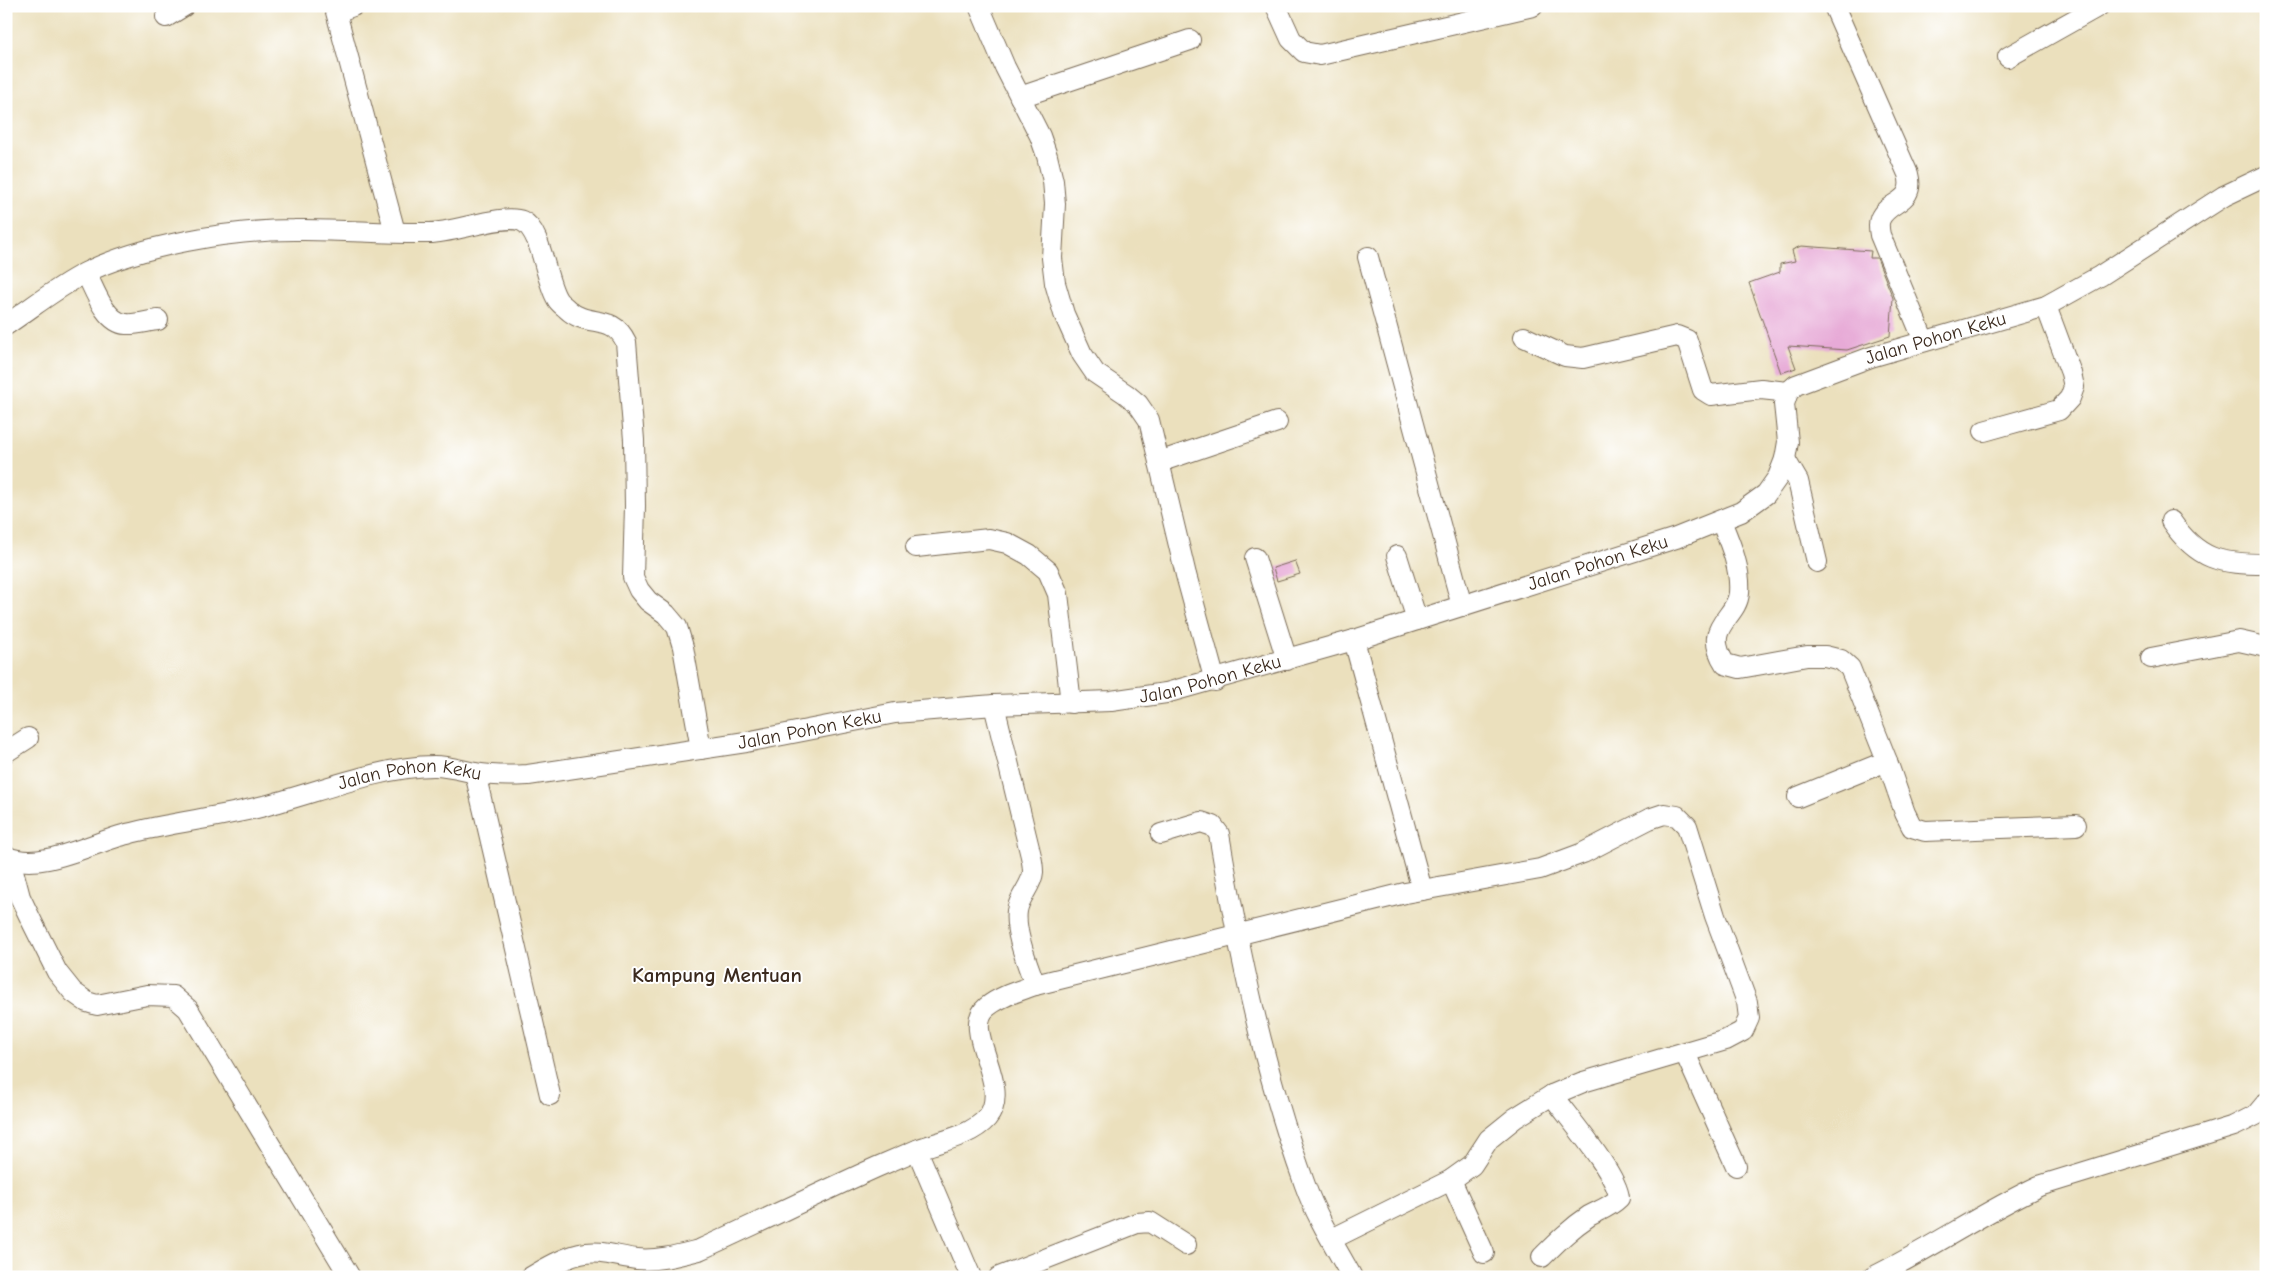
<svg xmlns="http://www.w3.org/2000/svg" width="2272" height="1283" font-family="'Comic Neue',sans-serif">
<rect width="100%" height="100%" fill="#fff"/>
<filter id="ink" filterUnits="userSpaceOnUse"><feTurbulence type="fractalNoise" baseFrequency=".02" numOctaves="2"/><feDisplacementMap in="SourceGraphic" scale="10" xChannelSelector="R" yChannelSelector="G"/><feConvolveMatrix kernelMatrix="1 2 1 2 8 2 1 2 1" color-interpolation-filters="sRGB"/></filter>
<filter id="wash" filterUnits="userSpaceOnUse"><feTurbulence type="fractalNoise" baseFrequency=".0096" numOctaves="4" result="noise"/><feDisplacementMap in="SourceGraphic" scale="20" xChannelSelector="R" yChannelSelector="G"/><feGaussianBlur stdDeviation="1.12" result="paint"/><feColorMatrix in="noise" values="0 0 0 0 0 0 0 0 0 0 0 0 0 0 0 0 0 1.4 0 .05"/><feComposite in="paint" operator="in"/></filter>
<g filter="url(#wash)">
<rect width="100%" height="100%" fill="#ebe0bd"/>
<g id="blocks">
<path fill="#e7aad7" d="M 1801,246 L 1871,251 L 1870,258 L 1877,258 L 1893,298 L 1890,336 L 1847,350 L 1788,346 L 1796,368 L 1781,373 L 1749,283 L 1780,272 L 1780,264 L 1795,261 L 1792,250 Z
M 1295,561 L 1300,574 L 1277,581 L 1273,568 Z"/>
</g>
</g>
<g filter="url(#ink)">
<use href="#blocks" fill-opacity="0" stroke="#796a56" stroke-width="1"/>
<g fill="none" stroke-linecap="round" stroke-linejoin="round">
<defs>
<g id="minor">
<path d="M 353,6 L 336,12 L 395,232"/>
<path d="M 979,6 L 1005,67 L 1040,136 L 1047,156 L 1053,181 L 1055,204 L 1052,258 L 1055,283 L 1064,314 L 1082,354 L 1095,373 L 1126,394 L 1138,404 L 1149,420 L 1186,575 L 1215,681"/>
<path d="M 1276,6 L 1291,39 L 1304,52 L 1320,55 L 1533,6"/>
<path d="M 1834,6 L 1908,174 C 1916,204 1888,200 1880,219 C 1878,224 1879,230 1880,235 L 1924,341"/>
<path d="M 166,17 L 184,6"/>
<path d="M 2008,57 L 2099,6"/>
<path d="M 1020,97 L 1190,40"/>
<path d="M 1368,257 L 1462,606"/>
<path d="M 86,273 C 94,288 105,323 126,324 C 136,325 148,321 158,320"/>
<path d="M 6,325 C 33,307 56,288 85,273 C 141,245 231,230 294,230 C 339,229 385,234 430,233 C 453,233 504,213 522,221 C 542,230 545,280 557,299 C 559,303 564,306 567,309 C 588,329 612,312 626,342 L 634,440 L 635,506 L 633,577 L 639,590 L 648,601 L 666,614 L 677,627 L 683,647 L 701,749"/>
<path d="M 1524,337 L 1565,356 L 1583,358 L 1677,336 L 1687,340 L 1703,390 L 1711,395 L 1761,389 L 1788,392"/>
<path d="M 1984,431 L 2059,410 L 2070,398 L 2074,387 L 2071,373 L 2046,306"/>
<path d="M 1785,459 L 1798,481 L 1817,562"/>
<path d="M 1159,462 L 1277,422"/>
<path d="M 1721,521 C 1730,543 1741,568 1739,593 C 1737,619 1701,626 1725,664 L 1740,668 L 1807,656 L 1825,656 L 1841,660 L 1850,668 L 1887,761 L 1905,813 L 1912,827 L 1925,831 L 2076,825"/>
<path d="M 2171,521 C 2198,560 2220,564 2266,564"/>
<path d="M 916,547 L 989,539 L 1007,543 L 1029,555 L 1048,571 L 1058,594 L 1071,703"/>
<path d="M 1397,556 L 1417,620"/>
<path d="M 1255,558 L 1287,660"/>
<path d="M 1354,640 L 1422,890"/>
<path d="M 2151,658 L 2239,641 L 2266,647"/>
<path d="M 994,705 L 1031,856 C 1032,861 1033,867 1033,872 C 1032,886 1019,896 1017,911 C 1014,932 1028,965 1035,985"/>
<path d="M 6,752 L 28,738"/>
<path d="M 475,773 L 550,1095"/>
<path d="M 1798,797 L 1887,761"/>
<path d="M 1161,834 L 1201,822 L 1213,826 L 1219,834 C 1239,953 1264,1072 1305,1185 C 1316,1216 1336,1248 1352,1277"/>
<path id="s1" d="M 6,856 C 38,873 94,842 127,834 C 172,822 219,818 264,806 C 315,793 382,766 434,766 C 448,766 461,770 475,773 C 492,776 510,776 528,775 L 746,742 L 895,713 L 994,705 L 1111,701 L 1166,693 L 1354,640 L 1676,538 L 1741,512 L 1766,494 L 1778,477 L 1785,459 L 1788,442 L 1784,404 L 1788,392 L 1796,385 L 1871,357 L 2046,306 L 2100,276 L 2224,196 L 2266,176"/>
<path d="M 10,859 L 20,897 L 33,924 L 57,972 L 73,992 L 87,1002 L 97,1005 L 147,995 L 173,996 L 188,1009 L 350,1277"/>
<path d="M 1685,1053 L 1736,1166"/>
<path d="M 917,1150 L 971,1277"/>
<path d="M 1451,1180 L 1484,1253"/>
<path d="M 1542,1257 C 1557,1242 1571,1228 1589,1216 C 1600,1210 1610,1207 1619,1198 C 1618,1175 1567,1116 1552,1095"/>
<path d="M 531,1277 C 546,1268 563,1258 580,1254 C 600,1249 618,1257 637,1259 C 658,1261 679,1255 699,1250 C 758,1223 817,1194 877,1167 C 891,1161 905,1155 919,1149 C 941,1141 971,1136 987,1118 C 1014,1086 959,1030 987,1007 C 1000,996 1019,991 1035,985 L 1405,893 L 1540,869 L 1583,853 L 1649,819 L 1664,814 L 1677,816 L 1687,826 L 1715,916 L 1747,1002 L 1749,1018 L 1743,1031 L 1726,1040 L 1583,1082 L 1552,1095 L 1515,1118 L 1489,1139 L 1472,1165 L 1451,1180 L 1332,1239"/>
<path d="M 999,1277 L 1137,1223 L 1150,1222 L 1186,1245"/>
<path d="M 1873,1277 C 1930,1249 1982,1213 2039,1186 L 2234,1126 L 2256,1115 L 2266,1103"/>
</g>
</defs>
<use href="#minor" stroke="#796a56" stroke-width="22"/>
<use href="#minor" stroke="#fff" stroke-width="20"/>
</g>
</g>
<g text-anchor="middle" dominant-baseline="central" stroke-width="4" stroke-linejoin="round" paint-order="stroke">
<g font-size="19" fill="#3b2a1e" stroke="#fff">
<text stroke="none"><textPath href="#s1" startOffset="2080">Jalan Pohon Keku</textPath></text>
<text stroke="none"><textPath href="#s1" startOffset="1631">Jalan Pohon Keku</textPath></text>
<text stroke="none"><textPath href="#s1" startOffset="1226">Jalan Pohon Keku</textPath></text>
<text stroke="none"><textPath href="#s1" startOffset="821">Jalan Pohon Keku</textPath></text>
<text stroke="none"><textPath href="#s1" startOffset="416">Jalan Pohon Keku</textPath></text>
</g>
<g font-size="21" font-weight="bold" fill="#3b2a1e" stroke="#fff">
<text x="717" y="975">Kampung Mentuan</text>
</g>
</g>
<rect width="2272" height="1283" fill="none" stroke="#fff" stroke-width="25"/>
</svg>
